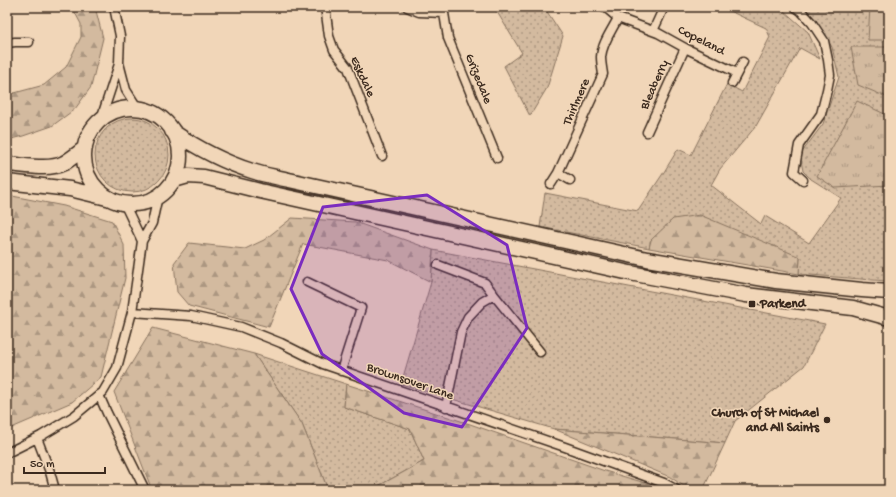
<svg xmlns="http://www.w3.org/2000/svg" width="896" height="497" font-family="'Gochi Hand',sans-serif">
<defs>
<pattern id="grass-dots" width="8" height="8" patternUnits="userSpaceOnUse"><rect width="8" height="8" fill="#d3ba9f"/><path d="M2 2h.1M6 6h.1" fill="none" stroke="#ac9781" stroke-width="1.8" stroke-linecap="round"/></pattern>
<pattern id="forest-firs" width="22" height="20" patternUnits="userSpaceOnUse"><rect width="22" height="20" fill="#d3ba9f"/><path d="M5 1l3.5 6h-7zM16 11l3.5 6h-7z" fill="#ac9781"/></pattern>
<pattern id="park-tufts" width="24" height="20" patternUnits="userSpaceOnUse"><rect width="24" height="20" fill="#d3ba9f"/><path d="M3 7l-1-3M5 7V3M7 7l1-3M15 17l-1-3M17 17v-4M19 17l1-3" fill="none" stroke="#ac9781"/></pattern>
</defs>
<rect width="100%" height="100%" fill="#f1d6b8"/>
<filter id="ink" filterUnits="userSpaceOnUse"><feTurbulence type="fractalNoise" baseFrequency=".025" numOctaves="2"/><feDisplacementMap in="SourceGraphic" scale="8" xChannelSelector="R" yChannelSelector="G"/><feConvolveMatrix kernelMatrix="1 2 1 2 8 2 1 2 1" color-interpolation-filters="sRGB"/></filter>
<g filter="url(#ink)">
<path fill="url(#grass-dots)" stroke="#87725e" d="M 494,7 L 544,7 L 563,36 L 547,88 L 530,116 L 504,66 L 522,53 Z
M 721,7 L 772,7 L 783,10 L 808,32 L 820,59 L 800,48 L 756,126 L 720,169 L 711,185 L 761,224 L 765,216 L 809,243 L 841,198 L 811,179 L 803,171 L 800,155 L 823,124 L 839,77 L 832,47 L 809,12 L 803,7 L 889,7 L 889,281 L 872,280 L 799,274 L 800,257 L 651,240 L 649,248 L 540,227 L 545,193 L 638,211 L 664,172 L 678,149 L 691,155 L 727,84 L 742,92 L 770,37 L 766,28 Z
M95 155a37 37 0 1 1 74 0a37 37 0 1 1-74 0Z
M 433,250 L 825,324 L 804,366 L 735,421 L 725,443 L 554,429 L 401,384 L 431,282 Z
M 254,354 L 346,384 L 344,407 L 410,429 L 424,461 L 371,490 L 328,490 L 302,424 Z"/>
<path fill="url(#forest-firs)" stroke="#87725e" d="M 72,7 L 95,7 L 103,38 L 91,87 L 75,109 L 52,126 L 23,136 L 7,140 L 7,95 L 44,85 L 66,67 L 81,37 L 81,24 Z
M 7,195 L 64,206 L 112,221 L 124,245 L 125,278 L 101,377 L 72,402 L 7,430 Z
M 700,215 L 800,257 L 799,274 L 649,248 L 651,240 L 673,219 Z
M 292,218 L 355,222 L 433,250 L 431,282 L 388,260 L 303,244 L 269,327 L 189,306 L 177,292 L 174,263 L 189,243 L 245,249 L 264,240 Z
M 153,328 L 254,354 L 302,424 L 328,490 L 152,490 L 114,392 Z
M 346,384 L 470,424 L 605,471 L 662,488 L 665,490 L 371,490 L 424,461 L 410,429 L 344,407 Z
M 554,429 L 725,443 L 703,490 L 690,490 L 670,477 Z"/>
<path fill="url(#park-tufts)" stroke="#87725e" d="M 851,47 L 889,47 L 889,98 L 858,85 Z
M 857,101 L 889,116 L 889,185 L 835,188 L 817,176 Z"/>
<path fill="#d3ba9f" stroke="#87725e" d="M 870,7 L 889,7 L 889,40 L 868,40 Z"/>
<g fill="none" stroke-linecap="round" stroke-linejoin="round">
<defs>
<path id="minor" d="M 114,7 L 120,36 L 119,63 L 126,90 L 138,109
M 325,7 L 329,36 L 334,50 L 348,68 L 382,156
M 407,7 L 419,12 L 444,13
M 443,7 L 448,38 L 497,158
M 605,7 L 618,18 L 658,33 L 685,48 L 737,73
M 795,7 L 801,11 L 812,23 L 824,41 L 828,60 L 830,75 L 827,90 L 821,114 L 799,145 L 794,172 L 803,180
M 653,31 L 664,7
M 7,43 L 15,42 L 29,42
M 732,83 L 743,62
M 101,119 L 119,64
M 647,132 L 685,48
M 558,173 L 570,180
M 551,184 L 558,173 L 603,74 C 602,68 601,62 601,57 C 602,43 612,30 618,18
M 124,203 L 142,241
M 438,265 L 485,283 L 494,295 L 540,352
M 307,282 L 361,308 L 341,371
M 132,312 L 191,316 L 241,327 L 281,343 L 323,364 L 565,447 L 664,483 L 677,490
M 99,395 L 107,413 L 145,490
M 446,407 L 461,332 L 468,317 L 482,302 L 494,295
M 37,438 L 50,472 L 55,490
M 7,453 L 41,436 L 74,416 L 103,392 L 117,368 L 132,312 L 142,241 L 152,223 L 158,196"/>
<path id="trunk" d="M84 156a48 48 0 1 1 96 0a48 48 0 1 1-96 0Z
M 172,131 C 197,148 223,162 252,171 C 264,175 277,177 289,180 L 647,259 L 776,281 L 862,290 L 889,292
M 7,164 C 24,165 48,171 64,163 C 71,159 78,153 85,148
M 174,180 L 188,176 L 204,177 L 260,191 L 630,273 L 746,295 L 853,308 L 889,318
M 7,182 L 70,189 L 107,198"/>
</defs>
<use href="#minor" stroke="#3b2a1e" stroke-width="11"/>
<use href="#trunk" stroke="#3b2a1e" stroke-width="17"/>
<use href="#minor" stroke="#f1d6b8" stroke-width="8"/>
<use href="#trunk" stroke="#f1d6b8" stroke-width="14"/>
</g>
</g>
<path fill="#7b2cbf" fill-opacity="0.2" stroke="#7b2cbf" stroke-width="3" stroke-linejoin="round" d="M 427,195 L 507,245 L 527,328 L 462,427 L 404,413 L 322,354 L 291,289 L 323,207 Z"/>
<g fill="#3b2a1e" stroke="#f1d6b8" stroke-width="1.5">
<rect x="748" y="300" width="8" height="8" rx="2"/>
<circle cx="827" cy="420" r="4"/>
</g>
<g text-anchor="middle" dominant-baseline="central" stroke-width="3" stroke-linejoin="round" paint-order="stroke">
<g font-size="13" fill="#3b2a1e" stroke="#f1d6b8">
<text transform="translate(701 41) rotate(27)">Copeland</text>
<text transform="translate(362 77) rotate(65)">Eskdale</text>
<text transform="translate(478 79) rotate(68)">Grizedale</text>
<text transform="translate(655 85) rotate(-66)">Bleaberry</text>
<text transform="translate(577 102) rotate(-66)">Thirlmere</text>
<text transform="translate(410 382) rotate(19)">Brownsover Lane</text>
</g>
<g font-size="13" font-weight="bold" fill="#3b2a1e" stroke="#f1d6b8" text-anchor="start">
<text x="760" y="304">Parkend</text>
<text x="819" y="413" text-anchor="end">Church of St Michael<tspan x="819" dy="15">and All Saints</tspan></text>
</g>
</g>
<rect width="896" height="497" fill="none" stroke="#f1d6b8" stroke-width="24"/>
<rect x="12" y="12" width="872" height="473" fill="none" stroke="#3b2a1e" stroke-width="1.5" filter="url(#ink)"/>
<path d="M24 467v6h81v-6" fill="none" stroke="#3b2a1e" stroke-width="2"/>
<text x="30" y="467" font-size="12" fill="#3b2a1e" stroke="#f1d6b8" stroke-width="3" paint-order="stroke">50 m</text>
</svg>
